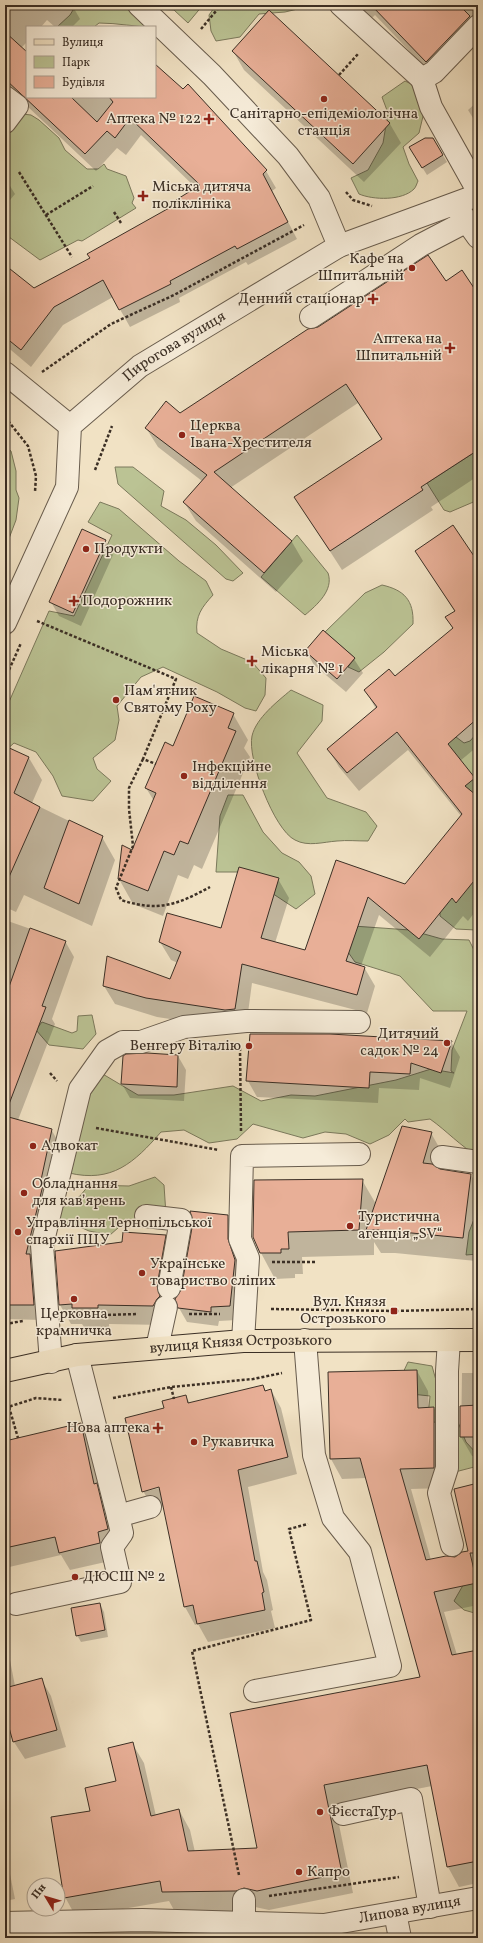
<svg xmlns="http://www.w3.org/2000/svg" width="483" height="1943" font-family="Vollkorn,serif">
<rect width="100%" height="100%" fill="#f1e2c4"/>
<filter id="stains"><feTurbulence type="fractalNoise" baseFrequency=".005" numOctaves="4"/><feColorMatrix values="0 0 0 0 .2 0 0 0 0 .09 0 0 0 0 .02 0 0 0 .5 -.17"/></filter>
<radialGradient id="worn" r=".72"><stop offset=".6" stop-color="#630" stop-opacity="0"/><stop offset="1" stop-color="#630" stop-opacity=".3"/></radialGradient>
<path fill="#bbc394" stroke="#7b795c" d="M 76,5 L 139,5 L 154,27 C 135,27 118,23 99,23 L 94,27 L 57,27 L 70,15 Z
M 150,5 L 203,5 L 188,23 L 174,10 L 151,9 Z
M 216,5 L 308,5 L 306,7 L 285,12 L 259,14 L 240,37 L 216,41 L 211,31 L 209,15 Z
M 405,81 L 422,89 L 424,112 L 419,133 L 403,147 L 409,164 L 418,181 C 417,183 416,187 414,189 C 402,201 373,200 359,194 L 351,178 L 368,170 L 383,143 L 388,113 L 382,97 Z
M 5,112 L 31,115 L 39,120 L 59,138 L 65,150 L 87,169 L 98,169 L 104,164 L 107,169 L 126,176 L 134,198 L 132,203 L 136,208 L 82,241 L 78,240 L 40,260 L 5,234 Z
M 5,447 L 11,451 L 16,471 L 16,490 L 19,498 L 16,520 L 5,549 Z
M 478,450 L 478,500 L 450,512 L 444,510 L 427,483 Z
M 115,467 L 133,467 L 164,491 L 161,506 L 186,520 L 216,545 L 243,573 L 233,581 L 226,579 L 118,484 Z
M 100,502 L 119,509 L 179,561 L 206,581 L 213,595 C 202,607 195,616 197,633 L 221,649 L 252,662 L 266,678 L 265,695 L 256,711 L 245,708 L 217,692 L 163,667 L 141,677 L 117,706 L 119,720 L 115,740 L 93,758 L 97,769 L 111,781 L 93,801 L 62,796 L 53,776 L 36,752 L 14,743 L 5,751 L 5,711 L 49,611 L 74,616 L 112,535 L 88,522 Z
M 297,535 L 328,573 C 334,590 317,605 305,615 L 261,577 Z
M 382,585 C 404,590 414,600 413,624 L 384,652 L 359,672 L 348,667 L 355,658 L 325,632 L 365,593 Z
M 291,690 L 323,705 L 322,721 L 297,753 L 327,798 L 366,812 L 377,826 L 368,841 C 357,841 347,840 337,841 C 323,842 308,847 295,840 C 274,830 247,758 252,736 C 256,718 278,701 291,690 Z
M 478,732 L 478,800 L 464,800 L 439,746 L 456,737 L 464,743 L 470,741 Z
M 228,795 L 243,795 L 263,832 L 282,853 L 299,862 L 311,876 L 315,894 L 296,909 L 240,872 L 216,872 L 220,816 Z
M 478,851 L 478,926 L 476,930 L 456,929 L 440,916 L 440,878 Z
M 353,926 L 410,930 L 442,939 L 469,940 L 478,958 L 478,1156 C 460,1146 447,1131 430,1119 L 408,1122 L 405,1119 L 389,1135 L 370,1144 L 346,1134 L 325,1132 L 303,1138 L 253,1124 L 237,1139 L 209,1143 L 184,1130 L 161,1132 C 134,1163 112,1183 69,1173 L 71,1096 L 101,1073 L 138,1095 L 174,1095 L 233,1086 L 261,1101 L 291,1095 L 315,1096 L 396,1080 L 431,1069 L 454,1073 L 451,1071 L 452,1050 L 467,1011 L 433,1011 L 400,976 L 355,962 L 341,942 Z
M 92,1015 L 96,1034 L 83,1049 L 49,1045 L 36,1030 L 42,1022 L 72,1033 L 77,1031 L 78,1016 Z
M 155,1177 L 164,1185 L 166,1215 L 139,1223 L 127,1220 L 110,1235 L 89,1231 L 71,1223 L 57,1227 L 56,1212 L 80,1196 L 89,1185 L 129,1186 Z
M 478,1209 L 478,1254 L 466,1255 L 469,1232 Z
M 408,1362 L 432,1366 L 439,1391 L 458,1422 L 466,1442 L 477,1454 L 478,1466 L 455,1472 L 458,1464 L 446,1452 L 439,1425 L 428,1418 L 430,1396 L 411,1394 L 401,1377 Z
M 478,1574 L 478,1614 L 464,1610 L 454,1601 L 466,1580 Z"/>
<path fill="#0003" fill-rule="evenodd" d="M 5,5 L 72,5 L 80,19 L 72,27 L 55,27 L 47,20 L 41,27 L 27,27 L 27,42 L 21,48 L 27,54 L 27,97 L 155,97 L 155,65 L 266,171 L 276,188 L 272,191 L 297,239 L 248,265 L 246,262 L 179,298 L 180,302 L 130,327 L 113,297 L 63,325 L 31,367 L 5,345 L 5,267 L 33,289 L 91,259 L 179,203 L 196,188 L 141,135 L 126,155 L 117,148 L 96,171 L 27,106 L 5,107 Z
M 358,5 L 478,5 L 478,40 L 438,81 L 375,15 L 372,18 Z
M 269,12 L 390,124 L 401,143 L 364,182 L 244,70 L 233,51 Z
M 478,101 L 478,126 L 468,110 Z
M 433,139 L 447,162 L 427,175 L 410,148 Z
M 5,178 L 15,194 L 5,206 Z
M 445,283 L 478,295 L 478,476 L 431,507 L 433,510 L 342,570 L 295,497 L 382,440 L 358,403 L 230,488 L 292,542 L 303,561 L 276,592 L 196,521 L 184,502 L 202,481 L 158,447 L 146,428 L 180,414 L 318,328 Z
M 105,541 L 113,555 L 81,626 L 59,616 L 51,602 Z
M 416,551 L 478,564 L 478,746 L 460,761 L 478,785 L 478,908 L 468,921 L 463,916 L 430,957 L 379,915 L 361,966 L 364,967 L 375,986 L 367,1013 L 252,983 L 246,1028 L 236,1029 L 157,1017 L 115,1004 L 104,986 L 171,980 L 178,963 L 171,960 L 160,942 L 222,929 L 278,879 L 289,898 L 275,943 L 305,952 L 337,861 L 405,885 L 461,816 L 408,750 L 359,791 L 339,767 L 328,749 L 376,709 L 365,690 L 394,678 L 453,629 L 446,617 L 455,612 Z
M 323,631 L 354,659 L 363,673 L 346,692 L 314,665 L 306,651 Z
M 233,714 L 248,740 L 244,748 L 250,757 L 202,869 L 194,865 L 188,879 L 178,875 L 163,916 L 133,904 L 119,879 L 154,801 L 146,788 L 173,747 Z
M 5,750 L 29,758 L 42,780 L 32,803 L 102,837 L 115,860 L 92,926 L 24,895 L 16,912 L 5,907 Z
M 5,920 L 65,941 L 74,957 L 52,1019 L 55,1024 L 18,1120 L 51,1129 L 60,1145 L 42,1320 L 5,1319 Z
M 451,1042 L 460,1057 L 450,1088 L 420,1078 L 419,1090 L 379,1088 L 378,1103 L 257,1097 L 248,1081 Z
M 178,1056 L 186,1070 L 184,1101 L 130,1098 L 122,1084 Z
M 431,1133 L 444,1156 L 440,1170 L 471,1175 L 478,1187 L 478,1247 L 476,1261 L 395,1253 L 381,1253 L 374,1242 L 374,1255 L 302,1257 L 303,1274 L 295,1274 L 295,1278 L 275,1279 L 261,1253 L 254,1236 L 362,1180 L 376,1204 Z
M 227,1216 L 236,1230 L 243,1275 L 237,1320 L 219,1321 L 218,1326 L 187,1322 L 179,1308 Z
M 165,1235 L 176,1255 L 164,1325 L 109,1324 L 109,1327 L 84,1327 L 82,1324 L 71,1324 L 60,1305 L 56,1252 Z
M 417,1371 L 428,1391 L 429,1408 L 434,1408 L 445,1428 L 445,1488 L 411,1489 L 431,1560 L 455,1558 L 470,1551 L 478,1484 L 478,1605 L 444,1612 L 457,1655 L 478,1651 L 478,1883 L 459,1887 L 448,1867 L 432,1786 L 335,1805 L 353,1893 L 269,1910 L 255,1907 L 248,1911 L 175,1912 L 169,1901 L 76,1917 L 65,1897 L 92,1812 L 117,1782 L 132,1743 L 144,1763 L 156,1816 L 179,1810 L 190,1830 L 195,1852 L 258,1849 L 421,1678 L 366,1478 L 342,1479 L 331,1459 Z
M 462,1373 L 478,1373 L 478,1456 L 472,1456 L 461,1437 Z
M 263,1386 L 266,1391 L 271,1390 L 281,1408 L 297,1474 L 248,1487 L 263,1572 L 267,1580 L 273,1610 L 271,1611 L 275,1628 L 208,1642 L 198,1624 L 195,1625 L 185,1607 L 164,1506 L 154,1509 L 143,1491 L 166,1409 L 186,1396 L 190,1404 ZM 163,1485 L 164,1487 L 147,1491 L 147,1489 Z
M 80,1424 L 91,1442 L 118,1547 L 110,1561 L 70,1570 L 61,1555 L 5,1568 L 5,1442 Z
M 100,1604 L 104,1612 L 108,1637 L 81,1642 L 77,1635 Z
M 5,1634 L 15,1686 L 41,1679 L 51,1696 L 66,1747 L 25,1759 L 14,1742 L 7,1716 L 5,1717 Z
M 5,1849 L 15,1899 L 5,1901 Z"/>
<path fill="#e8af97" stroke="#3b2f25" d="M 371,5 L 459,5 L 470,16 L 426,62 Z
M 269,10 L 390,123 L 353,164 L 232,51 Z
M 5,32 L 27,52 L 27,97 L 71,97 L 97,122 L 113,102 L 109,97 L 155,97 L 155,64 L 183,89 L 188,84 L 267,170 L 263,174 L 288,222 L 237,249 L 235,246 L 170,281 L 171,284 L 119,310 L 103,280 L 54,307 L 21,350 L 5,337 L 5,265 L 34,288 L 90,258 L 87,254 L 178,203 L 176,200 L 200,185 L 130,118 L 115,138 L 107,131 L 85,154 L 5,79 Z
M 425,138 L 433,138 L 443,155 L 422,168 L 409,147 Z
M 428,255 L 446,281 L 462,270 L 478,294 L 478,450 L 421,487 L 423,490 L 330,551 L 294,497 L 382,439 L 346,384 L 214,472 L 292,541 L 264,573 L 183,502 L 207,475 L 145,428 L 166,401 L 180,413 L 308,329 L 318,327 Z
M 453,525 L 478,562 L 478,718 L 448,744 L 475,778 L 465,786 L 476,795 L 478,793 L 478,876 L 456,903 L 452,898 L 419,939 L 368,897 L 346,961 L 365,967 L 357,995 L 242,964 L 235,1009 L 225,1010 L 146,998 L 103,986 L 107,956 L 170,979 L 181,952 L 159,942 L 167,913 L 221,928 L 239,867 L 279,878 L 261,938 L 305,950 L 336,860 L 405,884 L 462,814 L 397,732 L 347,773 L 327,749 L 377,707 L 364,690 L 389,669 L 395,676 L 453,628 L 445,617 L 455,611 L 415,551 Z
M 82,529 L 106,540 L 73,613 L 49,602 Z
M 323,630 L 355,658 L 337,679 L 305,651 Z
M 194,696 L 234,713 L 228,728 L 236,731 L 188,844 L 180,841 L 174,855 L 164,851 L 148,891 L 118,879 L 122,845 L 132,850 L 156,793 L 145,788 L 165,742 L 173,746 Z
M 5,746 L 29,757 L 14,793 L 40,807 L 5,886 Z
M 69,820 L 103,836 L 79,904 L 44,888 Z
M 30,928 L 66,941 L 42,1006 L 46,1007 L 6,1112 L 5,1112 L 5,998 Z
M 250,1034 L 330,1034 L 452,1041 L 441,1073 L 411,1063 L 410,1074 L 370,1072 L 369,1088 L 246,1081 Z
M 147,1053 L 178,1055 L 177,1087 L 121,1084 L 123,1056 L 126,1054 Z
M 5,1116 L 52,1129 L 41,1180 L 44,1181 L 26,1254 L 30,1254 L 34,1305 L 5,1305 Z
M 402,1126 L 432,1132 L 423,1163 L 432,1164 L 440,1169 L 471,1174 L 463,1238 L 381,1230 L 366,1230 Z
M 363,1179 L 359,1230 L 288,1232 L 289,1249 L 281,1249 L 281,1253 L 260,1253 L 253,1237 L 254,1180 Z
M 190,1211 L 228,1215 L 228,1239 L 235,1260 L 230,1306 L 211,1307 L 211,1312 L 178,1308 L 175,1299 L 181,1290 L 193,1222 Z
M 123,1232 L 166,1235 L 157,1286 L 160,1296 L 157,1299 L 153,1306 L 98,1305 L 98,1308 L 72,1308 L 72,1304 L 59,1305 L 55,1251 L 122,1242 Z
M 417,1370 L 418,1408 L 434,1407 L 434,1468 L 400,1469 L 426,1560 L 446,1556 L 455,1557 L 462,1552 L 468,1551 L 454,1489 L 478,1483 L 478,1553 L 470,1553 L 477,1583 L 434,1592 L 452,1655 L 478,1650 L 478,1861 L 447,1867 L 427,1765 L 324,1785 L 342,1873 L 257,1891 L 244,1888 L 236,1891 L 162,1892 L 160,1881 L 64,1898 L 51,1817 L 90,1811 L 85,1788 L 116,1781 L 108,1748 L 133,1742 L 151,1816 L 179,1809 L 188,1851 L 257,1848 L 230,1713 L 420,1677 L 360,1458 L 330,1459 L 328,1372 Z
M 263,1385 L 265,1391 L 271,1389 L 288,1457 L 238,1470 L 255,1561 L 257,1561 L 264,1592 L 262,1593 L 265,1610 L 197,1624 L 193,1605 L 184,1607 L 159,1487 L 142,1492 L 125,1418 L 164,1408 L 162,1401 L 186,1395 L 188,1403 Z
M 478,1405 L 478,1437 L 460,1437 L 460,1406 Z
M 81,1423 L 94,1484 L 97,1483 L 108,1529 L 98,1532 L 100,1543 L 59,1553 L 55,1537 L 5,1548 L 5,1441 Z
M 100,1603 L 105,1630 L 76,1636 L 71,1608 Z
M 42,1678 L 57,1730 L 13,1742 L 5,1713 L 5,1688 Z"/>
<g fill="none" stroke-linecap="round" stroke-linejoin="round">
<defs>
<g id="minor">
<path d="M 139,5 L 212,75 L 288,156 L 319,198 L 339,246"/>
<path d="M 341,5 L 422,79"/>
<path d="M 478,26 L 434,72 L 422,79 L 431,107 L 478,191"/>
<path d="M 5,97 L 17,106 L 5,122"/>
<path d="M 458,209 L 478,237"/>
<path d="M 311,317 L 421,245 L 467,221"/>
<path d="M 5,373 L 70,426"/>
<path id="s1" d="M 5,623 L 67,487 L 70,426 L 140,366 L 339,246 L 478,195"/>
<path d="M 442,1157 L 478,1162"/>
<path d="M 146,1216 L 181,1220 L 169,1288"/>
<path d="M 449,1340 L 447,1371 L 447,1468 L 439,1493 L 452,1545"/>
<path d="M 243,1341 L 248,1258 L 240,1239 L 242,1156 L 359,1154"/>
<path d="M 157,1348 L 166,1307"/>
<path d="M 77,1355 L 118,1516 L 150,1507"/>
<path d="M 51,1362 L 42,1245 L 80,1089 L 107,1051 L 123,1042 L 141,1042 L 184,1027 L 246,1021 L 359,1022"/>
<path d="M 16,1604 L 120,1582 L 112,1547 L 122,1533 L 118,1516"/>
<path d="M 255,1691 L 390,1666 L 360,1552 L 333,1518 L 314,1455 L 305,1340"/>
<path d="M 343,1814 L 411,1799 L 430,1907"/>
<path d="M 244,1900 L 244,1937"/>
<path d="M 395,1913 L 400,1938"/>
<path id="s2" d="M 5,1923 L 142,1920 L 324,1925 L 478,1898"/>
</g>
<g id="major">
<path id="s3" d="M 5,1371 L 77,1355 L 243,1341 L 478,1340"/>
</g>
</defs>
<use href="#minor" stroke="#685c4d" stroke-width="24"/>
<use href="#major" stroke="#3b2f25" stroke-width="24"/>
<path stroke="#3b2f25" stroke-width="2.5" stroke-dasharray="3 2" stroke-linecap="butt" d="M 201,29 L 221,5
M 339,75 L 358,54
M 19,172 L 72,257
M 346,192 L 353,200 L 372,206
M 114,212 L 121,223
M 46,215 L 93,186
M 42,372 L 111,324 L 174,295 L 304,225
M 5,417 L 28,446 L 36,476 L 35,492
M 95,470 L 112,426
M 37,621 L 176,679 L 143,759 L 156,764
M 5,679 L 21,643
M 143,759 L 129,788 L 129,809 L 133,846 L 116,888 L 121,900 C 158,912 177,905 210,887
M 240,1048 L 241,1131
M 50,1073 L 57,1081
M 96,1128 L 219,1150
M 272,1262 L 315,1262
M 271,1309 L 394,1311 L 478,1309
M 189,1314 L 220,1314
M 73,1316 L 138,1314
M 5,1324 L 23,1321
M 171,1387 L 174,1399
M 113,1398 L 171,1387 L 253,1379 L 282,1373
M 9,1407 L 18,1438
M 5,1408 L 36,1398 L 63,1400
M 239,1875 L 192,1651 L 311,1620 L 289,1529 L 308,1524
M 269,1896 L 399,1877"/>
<use href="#minor" stroke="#f6ecd9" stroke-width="22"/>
<use href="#major" stroke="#f1e2c4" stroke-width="22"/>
</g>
<g fill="#8f2418" stroke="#f6ecd9" stroke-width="1.5">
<circle cx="324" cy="99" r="4"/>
<path d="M207 113h4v4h4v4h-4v4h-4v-4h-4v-4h4z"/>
<path d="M141 190h4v4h4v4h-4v4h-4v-4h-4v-4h4z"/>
<circle cx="412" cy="268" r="4"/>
<path d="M371 293h4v4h4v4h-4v4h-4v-4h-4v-4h4z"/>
<path d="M448 342h4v4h4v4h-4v4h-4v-4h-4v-4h4z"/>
<circle cx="182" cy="435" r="4"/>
<circle cx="86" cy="549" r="4"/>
<path d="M72 595h4v4h4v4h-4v4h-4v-4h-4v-4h4z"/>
<path d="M250 655h4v4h4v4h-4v4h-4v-4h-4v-4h4z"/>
<circle cx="116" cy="700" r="4"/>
<circle cx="184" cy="776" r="4"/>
<circle cx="447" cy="1043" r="4"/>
<circle cx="249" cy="1046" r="4"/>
<circle cx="33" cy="1146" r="4"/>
<circle cx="24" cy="1193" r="4"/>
<circle cx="350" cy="1226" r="4"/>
<circle cx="18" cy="1232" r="4"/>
<circle cx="142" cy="1273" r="4"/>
<circle cx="74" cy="1299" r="4"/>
<rect x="390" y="1307" width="8" height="8" rx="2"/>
<path d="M156 1422h4v4h4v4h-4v4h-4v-4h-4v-4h4z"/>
<circle cx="194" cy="1442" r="4"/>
<circle cx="75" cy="1577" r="4"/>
<circle cx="320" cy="1812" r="4"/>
<circle cx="299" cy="1872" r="4"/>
</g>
<g text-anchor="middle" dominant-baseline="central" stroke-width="3" stroke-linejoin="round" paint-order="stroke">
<g font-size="15" fill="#3b2f25" stroke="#f6ecd9" text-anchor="start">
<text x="324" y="114" text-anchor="middle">Санітарно-епідеміологічна<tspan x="324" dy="17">станція</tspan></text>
<text x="201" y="119" text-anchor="end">Аптека № 122</text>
<text x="152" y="187">Міська дитяча<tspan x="152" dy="17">поліклініка</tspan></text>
<text x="404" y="259" text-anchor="end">Кафе на<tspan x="404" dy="17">Шпитальній</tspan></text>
<text x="364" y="299" text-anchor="end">Денний стаціонар</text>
<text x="442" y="339" text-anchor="end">Аптека на<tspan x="442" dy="17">Шпитальній</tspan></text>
<text x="190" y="426">Церква<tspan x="190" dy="17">Івана-Хрестителя</tspan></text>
<text x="94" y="549">Продукти</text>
<text x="82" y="601">Подорожник</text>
<text x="261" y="652">Міська<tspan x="261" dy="17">лікарня № 1</tspan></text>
<text x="124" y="691">Пам'ятник<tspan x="124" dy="17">Святому Роху</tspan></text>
<text x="192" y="767">Інфекційне<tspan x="192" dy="17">відділення</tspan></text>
<text x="439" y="1034" text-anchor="end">Дитячий<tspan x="439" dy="17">садок № 24</tspan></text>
<text x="241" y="1046" text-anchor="end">Венгеру Віталію</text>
<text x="41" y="1146">Адвокат</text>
<text x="32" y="1184">Обладнання<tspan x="32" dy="17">для кав’ярень</tspan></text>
<text x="358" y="1217">Туристична<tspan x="358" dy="17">агенція „SV“</tspan></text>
<text x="26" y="1223">Управління Тернопільської<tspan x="26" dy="17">єпархії ПЦУ</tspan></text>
<text x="150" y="1264">Українське<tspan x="150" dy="17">товариство сліпих</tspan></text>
<text x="386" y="1302" text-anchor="end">Вул. Князя<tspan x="386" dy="17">Острозького</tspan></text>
<text x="74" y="1314" text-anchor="middle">Церковна<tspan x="74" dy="17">крамничка</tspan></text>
<text x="150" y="1428" text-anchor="end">Нова аптека</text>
<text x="202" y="1442">Рукавичка</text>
<text x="83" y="1577">ДЮСШ № 2</text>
<text x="328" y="1812">ФієстаТур</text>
<text x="307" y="1872">Капро</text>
</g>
<g font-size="15" fill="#3b2f25" stroke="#f6ecd9">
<text stroke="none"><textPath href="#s1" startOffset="342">Пирогова вулиця</textPath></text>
<text stroke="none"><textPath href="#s3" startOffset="238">вулиця Князя Острозького</textPath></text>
<text stroke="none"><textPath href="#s2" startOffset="406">Липова вулиця</textPath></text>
</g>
</g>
<rect width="483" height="1943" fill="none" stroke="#f1e2c4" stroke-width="20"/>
<rect x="6" y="6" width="471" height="1931" fill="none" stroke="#3b2f25" stroke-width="2"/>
<rect x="10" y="10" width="463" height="1923" fill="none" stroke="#3b2f25"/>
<rect x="26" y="26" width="130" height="72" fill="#f6ecd9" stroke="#aba091"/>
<rect x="34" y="39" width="20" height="6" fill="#f1e2c4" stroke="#aba091"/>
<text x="62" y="46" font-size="12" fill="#3b2f25">Вулиця</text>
<rect x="34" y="56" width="20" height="12" fill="#bbc394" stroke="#aba091"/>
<text x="62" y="66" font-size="12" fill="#3b2f25">Парк</text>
<rect x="34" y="76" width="20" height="12" fill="#e8af97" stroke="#aba091"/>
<text x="62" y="86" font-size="12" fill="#3b2f25">Будівля</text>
<g transform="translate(46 1897) rotate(308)"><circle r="19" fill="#f6ecd9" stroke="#aba091"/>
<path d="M0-3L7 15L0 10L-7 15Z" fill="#8f2418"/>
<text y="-6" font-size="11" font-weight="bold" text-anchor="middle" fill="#3b2f25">Пн</text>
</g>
<rect width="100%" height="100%" filter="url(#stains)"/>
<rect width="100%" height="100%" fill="url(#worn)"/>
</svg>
